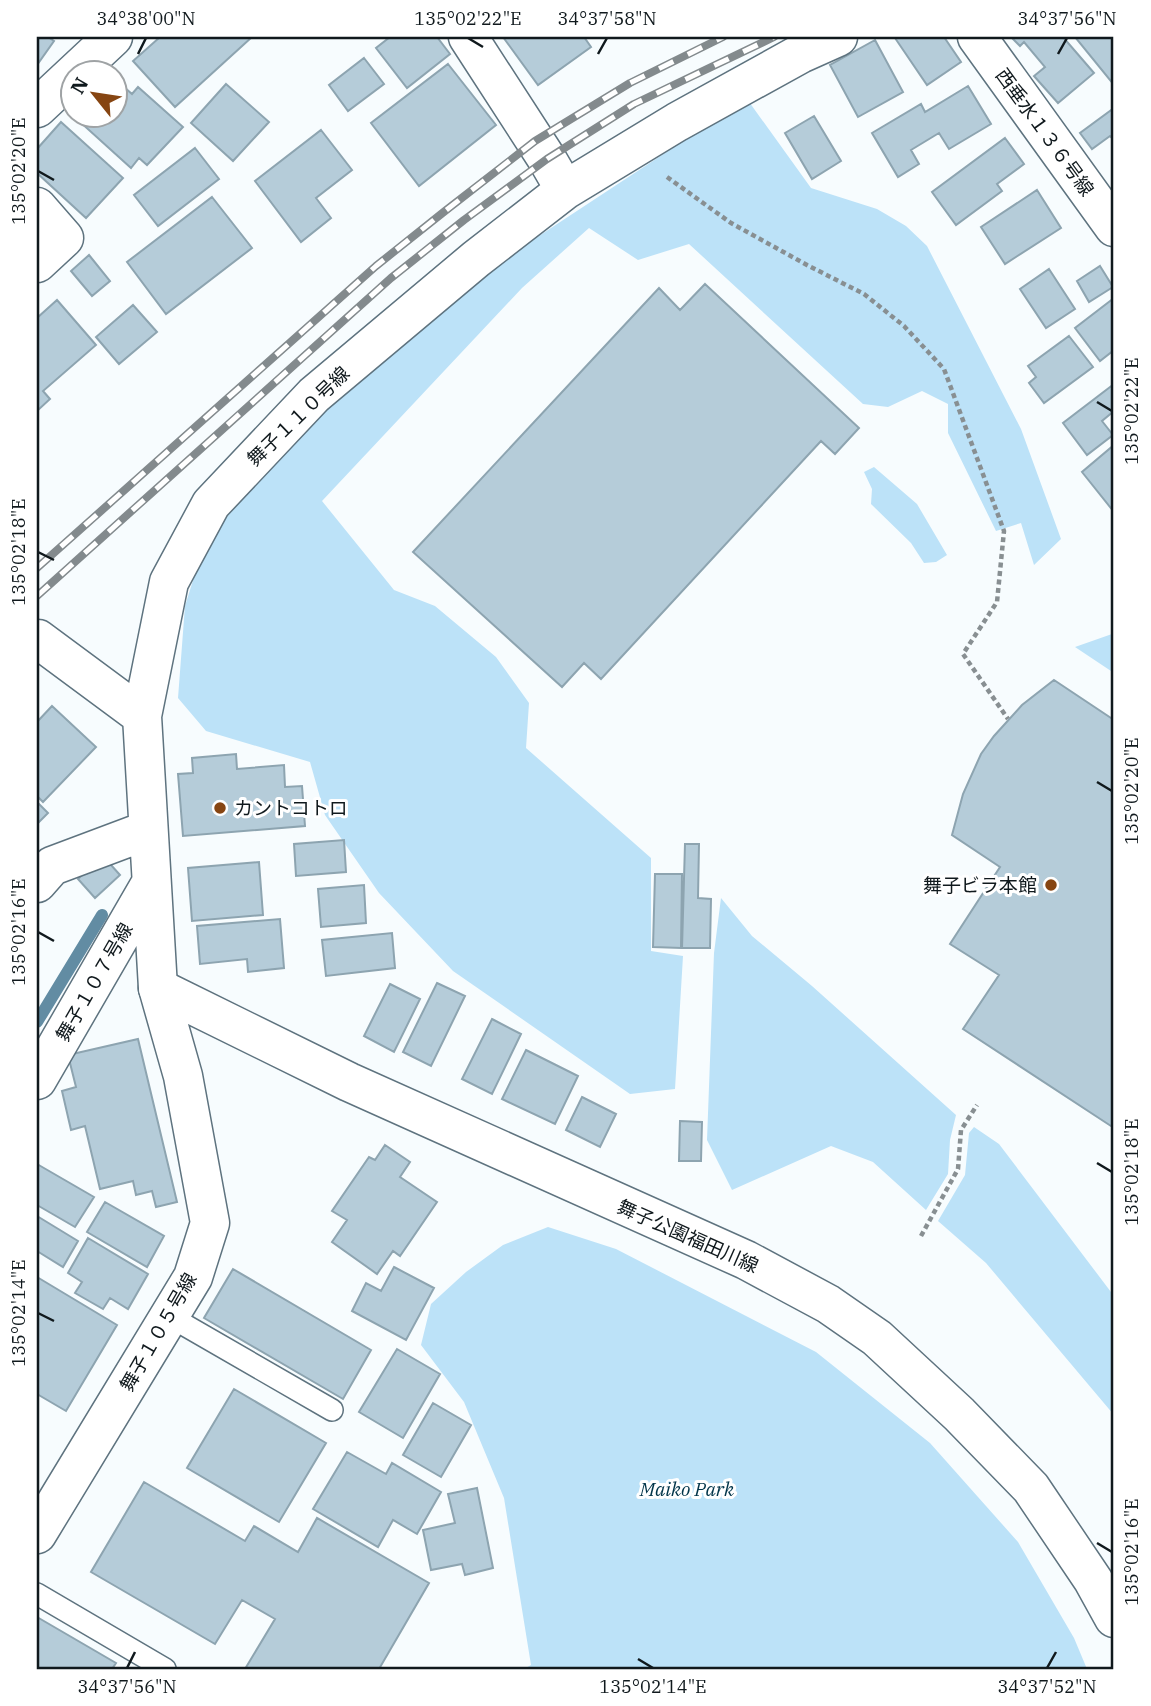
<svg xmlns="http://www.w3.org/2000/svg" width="1151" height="1706" font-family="'IBM Plex Serif','Noto Sans JP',serif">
<rect width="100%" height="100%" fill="#f7fcfe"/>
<path fill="#bce2f8" d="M 747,99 L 811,188 L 877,209 L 906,226 L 927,246 L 1021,429 L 1061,539 L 1034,565 L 1021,523 L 996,531 L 948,433 L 948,404 L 922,391 L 888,407 L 863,404 L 689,244 L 638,260 L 589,228 L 522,288 L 322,501 L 394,590 L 435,606 L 496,657 L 529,703 L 526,748 L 651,858 L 651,951 L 683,956 L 675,1089 L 630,1094 L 453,971 L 379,893 L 325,815 L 310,762 L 206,731 L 178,698 L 185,606 L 209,529 L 311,418 L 469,282 Z
M 874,467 L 917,504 L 947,555 L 936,562 L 924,563 L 911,543 L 871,504 L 872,489 L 864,472 Z
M 1112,634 L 1114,634 L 1114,673 L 1075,647 Z
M 721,898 L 752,936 L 812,986 L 956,1115 L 950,1140 L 948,1174 L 926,1210 L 873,1162 L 831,1146 L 732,1190 L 707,1140 L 714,953 Z
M 974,1127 L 999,1144 L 1114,1296 L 1114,1415 L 986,1263 L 938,1221 L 965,1175 L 969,1133 Z
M 548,1227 L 616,1249 L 816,1352 L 930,1443 L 1018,1542 L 1074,1638 L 1087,1669 L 524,1669 L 531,1665 L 504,1498 L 464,1402 L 421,1345 L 431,1304 L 466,1272 L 503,1245 Z"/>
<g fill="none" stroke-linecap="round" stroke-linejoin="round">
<path stroke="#628ca3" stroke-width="12" d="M 37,1022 L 102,915"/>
</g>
<path fill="#b5ccd9" stroke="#8da4b0" stroke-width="2" d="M 37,37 L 48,37 L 54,41 L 37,65 Z
M 160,37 L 252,37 L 175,107 L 133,61 Z
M 390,37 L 437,37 L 450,54 L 407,88 L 376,48 Z
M 503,37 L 584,37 L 591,47 L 538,85 Z
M 897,37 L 944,37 L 961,62 L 927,85 L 895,38 Z
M 1011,37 L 1063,37 L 1094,73 L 1058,103 L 1034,76 L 1045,67 L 1024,42 L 1020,46 Z
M 1075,37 L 1114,37 L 1114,85 Z
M 875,40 L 903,92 L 858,117 L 830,65 Z
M 364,58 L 384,84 L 348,111 L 329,85 Z
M 448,64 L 496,125 L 419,186 L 371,123 Z
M 116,80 L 132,94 L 138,87 L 183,127 L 147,165 L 139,158 L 131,168 L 79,121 L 84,116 L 116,116 Z
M 226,84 L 269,122 L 233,161 L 191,123 Z
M 968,86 L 991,124 L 949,149 L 939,133 L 911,150 L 919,164 L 898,177 L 872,133 L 921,104 L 925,112 Z
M 1114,108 L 1114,140 L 1110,136 L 1092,149 L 1080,133 Z
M 814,116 L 841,161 L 812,179 L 785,133 Z
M 61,122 L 123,178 L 86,218 L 37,173 L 37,149 Z
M 321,130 L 352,170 L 316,198 L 331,218 L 301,242 L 255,181 Z
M 1005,138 L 1024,164 L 997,184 L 1002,191 L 956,225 L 932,192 Z
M 195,148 L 219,179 L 158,226 L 134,195 Z
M 1037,190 L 1061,228 L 1005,264 L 981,227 Z
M 212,197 L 252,248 L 166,314 L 127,262 Z
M 89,255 L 110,281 L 92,296 L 71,271 Z
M 1100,266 L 1113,287 L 1089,302 L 1077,281 Z
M 1049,269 L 1075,309 L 1046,328 L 1020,289 Z
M 705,284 L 859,428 L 835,454 L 821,441 L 601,679 L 584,663 L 562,687 L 413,552 L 659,288 L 680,310 Z
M 1114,298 L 1114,339 L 1112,341 L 1114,350 L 1100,361 L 1075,328 Z
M 57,300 L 96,345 L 43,391 L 50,399 L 37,411 L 37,318 Z
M 133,305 L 157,332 L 119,364 L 96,337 Z
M 1069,336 L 1093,367 L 1044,403 L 1029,383 L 1036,377 L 1028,366 Z
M 1114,384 L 1114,411 L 1102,421 L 1113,435 L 1087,455 L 1063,423 Z
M 1114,445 L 1114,512 L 1082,472 Z
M 1054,680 L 1114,720 L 1114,1128 L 963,1029 L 999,975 L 950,944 L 1000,867 L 952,835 L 963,794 L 981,754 L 994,736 L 1022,705 Z
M 52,706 L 96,747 L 43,802 L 37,796 L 37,722 Z
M 236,754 L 237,769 L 284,765 L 285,787 L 302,786 L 305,826 L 183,836 L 178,774 L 193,773 L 192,758 Z
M 37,802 L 48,813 L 37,824 Z
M 344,840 L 346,872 L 296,876 L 294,844 Z
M 685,844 L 699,844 L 698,898 L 711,899 L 710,948 L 682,948 Z
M 102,855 L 120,875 L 95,898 L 78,879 Z
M 259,862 L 263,915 L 192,921 L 188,868 Z
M 655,874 L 682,874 L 681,948 L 653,947 Z
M 364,885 L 366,923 L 321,927 L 318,889 Z
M 280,919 L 284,968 L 248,972 L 247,959 L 200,964 L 197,926 Z
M 392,933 L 395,968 L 326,976 L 322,940 Z
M 437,983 L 465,996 L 431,1066 L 403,1052 Z
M 390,984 L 420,999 L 394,1052 L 364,1036 Z
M 492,1019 L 521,1034 L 492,1094 L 462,1079 Z
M 138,1039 L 177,1202 L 156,1207 L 152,1191 L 136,1195 L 133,1181 L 100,1189 L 85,1126 L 71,1130 L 62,1091 L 76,1087 L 68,1055 Z
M 526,1050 L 578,1076 L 555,1124 L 502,1099 Z
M 582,1097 L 616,1114 L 600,1147 L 566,1130 Z
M 680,1121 L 702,1122 L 701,1161 L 679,1161 Z
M 385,1145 L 410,1162 L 400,1177 L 437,1202 L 400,1256 L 393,1251 L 377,1274 L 332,1242 L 347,1220 L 332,1211 L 369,1157 L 375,1160 Z
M 37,1164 L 94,1197 L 75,1227 L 37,1205 Z
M 105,1202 L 164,1236 L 147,1267 L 87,1232 Z
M 37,1216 L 78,1241 L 63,1267 L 37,1251 Z
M 88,1238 L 148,1274 L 128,1309 L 110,1298 L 103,1309 L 75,1293 L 82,1282 L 68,1273 Z
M 394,1267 L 434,1288 L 406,1340 L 352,1311 L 366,1283 L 381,1291 Z
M 233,1269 L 371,1350 L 343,1399 L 204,1318 Z
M 37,1277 L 117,1325 L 66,1411 L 37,1394 Z
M 397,1349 L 440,1374 L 403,1438 L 359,1412 Z
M 234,1389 L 326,1443 L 279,1522 L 187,1468 Z
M 433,1403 L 471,1425 L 441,1477 L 403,1455 Z
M 347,1452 L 386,1474 L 392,1463 L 441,1492 L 417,1534 L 393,1520 L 378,1547 L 313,1509 Z
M 144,1482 L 245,1541 L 254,1526 L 298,1552 L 317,1518 L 429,1583 L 379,1669 L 245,1669 L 275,1619 L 242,1600 L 215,1644 L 91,1572 Z
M 477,1488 L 493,1568 L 465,1575 L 462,1564 L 431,1570 L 423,1530 L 455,1523 L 448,1494 Z
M 37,1617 L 116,1663 L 112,1669 L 37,1669 Z"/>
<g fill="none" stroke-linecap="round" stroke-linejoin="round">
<defs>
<path id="service" d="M 169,1316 L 332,1410
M 37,1594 L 165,1669"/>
<path id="minor" d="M 468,37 L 547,159 L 565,190
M 977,37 L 1114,227
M 37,108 L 113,37
M 37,207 L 64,238 L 37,263
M 38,639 L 142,716
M 37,883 L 52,866 L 148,830
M 158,988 L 142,716 L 169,582 L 211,504 L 314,395 L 476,259 L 565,190 L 677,122 L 800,54 L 838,37
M 37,1080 L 151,883"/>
<path id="tertiary" d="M 158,988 L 349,1082 L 746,1260 L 828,1304 L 877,1338 L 959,1414 L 1031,1488 L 1093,1580 L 1114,1618
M 37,1534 L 193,1277 L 210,1223 L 183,1076 L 158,988"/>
</defs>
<use href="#service" stroke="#5e737f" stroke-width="24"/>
<use href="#minor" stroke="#5e737f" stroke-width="41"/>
<use href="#tertiary" stroke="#5e737f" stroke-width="41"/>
<path stroke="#888f92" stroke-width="4.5" stroke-dasharray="5 3.5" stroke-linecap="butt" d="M 667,177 L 731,223 L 807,265 L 864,294 L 904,326 L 944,369 L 1004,531 L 997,602 L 963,654 L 1008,719
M 921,1236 L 958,1169 L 961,1130 L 977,1105"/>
<use href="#service" stroke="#fff" stroke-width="21"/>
<use href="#minor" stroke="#fff" stroke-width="38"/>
<use href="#tertiary" stroke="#fff" stroke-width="38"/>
<defs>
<path id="rail" d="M 37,568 L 376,266 L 445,211 L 535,141 L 630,83 L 723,37
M 37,596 L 391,278 L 464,220 L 547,159 L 634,104 L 774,37"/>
</defs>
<use href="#rail" stroke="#838a8d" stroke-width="8"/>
<use href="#rail" stroke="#fff" stroke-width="5" stroke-dasharray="16" stroke-linecap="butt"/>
</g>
<path fill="none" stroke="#10191d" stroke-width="2.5" d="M 468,38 L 483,47M 138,54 L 146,38M 598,54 L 607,38M 1058,54 L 1067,38M 38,171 L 54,180M 1097,402 L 1112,411M 38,552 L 54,560M 1097,782 L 1112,791M 38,932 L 54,941M 1097,1163 L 1112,1172M 38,1313 L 54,1321M 1097,1543 L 1112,1552M 638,1659 L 653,1668M 127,1668 L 135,1652M 1047,1668 L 1056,1652"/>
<g fill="#864512" stroke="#fff" stroke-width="2.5">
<circle cx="220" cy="808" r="7"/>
<circle cx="1051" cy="885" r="7"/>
</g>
<g text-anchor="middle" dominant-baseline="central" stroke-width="6" stroke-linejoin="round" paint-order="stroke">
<g font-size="19" fill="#10191d" stroke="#fff">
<text transform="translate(1045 132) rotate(54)">西垂水１３６号線</text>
<text transform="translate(298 416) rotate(-44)">舞子１１０号線</text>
<text transform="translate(94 982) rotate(-60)">舞子１０７号線</text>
<text transform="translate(688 1236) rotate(24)">舞子公園福田川線</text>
<text transform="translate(158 1332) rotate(-60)">舞子１０５号線</text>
</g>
<g font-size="19" fill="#10191d" stroke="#fff" text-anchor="start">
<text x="234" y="808">カントコトロ</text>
<text x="1037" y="885" text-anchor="end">舞子ビラ本館</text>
</g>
<g font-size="19" font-style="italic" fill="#003449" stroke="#fff">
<text x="687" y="1489">Maiko Park</text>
</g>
</g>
<rect width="1151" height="1706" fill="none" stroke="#ffffff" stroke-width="77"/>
<g transform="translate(94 94) rotate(300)"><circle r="33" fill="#ffffff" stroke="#9fa3a5" stroke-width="2"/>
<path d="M0-5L12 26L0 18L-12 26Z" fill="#864512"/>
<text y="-10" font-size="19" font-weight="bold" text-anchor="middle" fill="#10191d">N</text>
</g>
<rect x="38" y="38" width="1074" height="1630" fill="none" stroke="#10191d" stroke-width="2.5"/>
<g font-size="18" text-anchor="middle" fill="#10191d">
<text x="146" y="25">34°38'00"N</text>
<text x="468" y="25">135°02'22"E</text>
<text x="607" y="25">34°37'58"N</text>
<text x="1067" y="25">34°37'56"N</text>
<text transform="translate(19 171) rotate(-90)" y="6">135°02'20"E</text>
<text transform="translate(1132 411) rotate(-90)" y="6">135°02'22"E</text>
<text transform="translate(19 552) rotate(-90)" y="6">135°02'18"E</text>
<text transform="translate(1132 791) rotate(-90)" y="6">135°02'20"E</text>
<text transform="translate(19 932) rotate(-90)" y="6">135°02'16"E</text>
<text transform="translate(1132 1172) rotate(-90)" y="6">135°02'18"E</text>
<text transform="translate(19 1313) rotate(-90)" y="6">135°02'14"E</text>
<text transform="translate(1132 1552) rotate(-90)" y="6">135°02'16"E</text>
<text x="127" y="1693">34°37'56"N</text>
<text x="653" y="1693">135°02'14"E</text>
<text x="1047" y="1693">34°37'52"N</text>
</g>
</svg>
